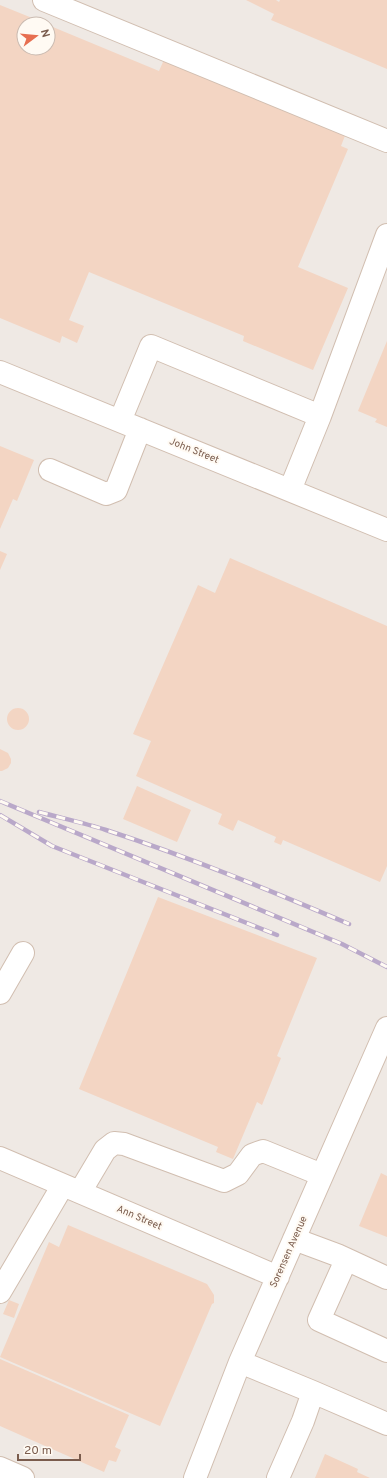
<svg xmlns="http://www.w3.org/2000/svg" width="387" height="1478" font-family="Overpass,sans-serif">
<rect width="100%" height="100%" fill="#fdf6ec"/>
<path fill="#efe9e4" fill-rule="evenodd" d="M 0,0 L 387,0 L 387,1478 L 0,1478 ZM 24,24 L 48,24 L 48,48 L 24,48 Z"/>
<path fill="#f3d5c3" d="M 246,0 L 276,0 L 279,2 L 280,0 L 387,0 L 387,69 L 271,20 L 274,14 Z
M 0,5 L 47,24 L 24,24 L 24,48 L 48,48 L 48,25 L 159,71 L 167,53 L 348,128 L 341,146 L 348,149 L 298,267 L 348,288 L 313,370 L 243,341 L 244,336 L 89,272 L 69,320 L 84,326 L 77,343 L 62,336 L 60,343 L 0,318 Z
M 387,341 L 387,427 L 375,422 L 377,419 L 358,411 Z
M 0,446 L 34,460 L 17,501 L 13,499 L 0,529 Z
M 0,551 L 7,554 L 0,570 Z
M 230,558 L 387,626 L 387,866 L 380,882 L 283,840 L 281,845 L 274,842 L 276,837 L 238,820 L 233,831 L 218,824 L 222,814 L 136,776 L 151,741 L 133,734 L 198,585 L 215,593 Z
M7 719a11 11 0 1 1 22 0a11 11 0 1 1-22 0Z
M 0,749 L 8,753 L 11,759 L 11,763 L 8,768 L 2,771 L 0,771 Z
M 137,786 L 191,810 L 177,842 L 123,819 Z
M 158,897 L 317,958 L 277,1056 L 281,1058 L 262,1105 L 257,1102 L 233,1159 L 216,1152 L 218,1147 L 79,1089 Z
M 381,1173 L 387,1176 L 387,1237 L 359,1226 Z
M 68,1225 L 207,1284 L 214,1295 L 214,1303 L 212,1304 L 160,1426 L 0,1357 L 49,1242 L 59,1247 Z
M 9,1300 L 19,1304 L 14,1318 L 3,1314 Z
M 0,1359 L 129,1415 L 115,1447 L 121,1450 L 116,1462 L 109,1460 L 104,1472 L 0,1426 Z
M 325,1454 L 358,1469 L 357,1472 L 370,1478 L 315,1478 Z"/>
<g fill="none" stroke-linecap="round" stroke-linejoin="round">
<defs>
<path id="minor" d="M 44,0 L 387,141
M 0,372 L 387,530
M 320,416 L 387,235
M 120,421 L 151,346 L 320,416 L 290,490
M 50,470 L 106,494 L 116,490 L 140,429
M 0,993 L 23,953
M 0,1158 L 278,1277
M 80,1192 L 105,1150 L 114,1143 L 124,1144 L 224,1181 L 238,1174 L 252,1155 L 263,1151 L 322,1175
M 294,1239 L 337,1255 L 387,1278
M 346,1260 L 319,1320 L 387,1351
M 0,1292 L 63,1185
M 240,1362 L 313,1392 L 387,1424
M 0,1468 L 23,1478
M 195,1478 L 240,1362 L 387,1028
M 278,1478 L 303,1421 L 313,1392"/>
</defs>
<use href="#minor" stroke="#d1beb0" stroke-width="24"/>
<use href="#minor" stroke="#fff" stroke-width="22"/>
<defs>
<path id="rail" d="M 0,801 L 342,944 L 387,967
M 39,812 C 61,818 84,823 106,830 C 189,857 269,890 349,924
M 0,815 L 52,846 L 277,935"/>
</defs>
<use href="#rail" stroke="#b9a8c9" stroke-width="4.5"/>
<use href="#rail" stroke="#fffaf3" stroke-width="3" stroke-dasharray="9" stroke-linecap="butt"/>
</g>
<g text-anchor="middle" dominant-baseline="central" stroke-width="4" stroke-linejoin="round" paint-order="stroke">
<g font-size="10" fill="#7a5c4d" stroke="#fffaf3">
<text transform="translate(194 451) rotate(22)">John Street</text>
<text transform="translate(139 1218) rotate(23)">Ann Street</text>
<text transform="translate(289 1252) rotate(-66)">Sorensen Avenue</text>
</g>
</g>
<g transform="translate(36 36) rotate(74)"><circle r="19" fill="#fffaf3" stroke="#cabbb1"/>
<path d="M0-3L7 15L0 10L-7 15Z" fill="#e76f51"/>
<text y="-6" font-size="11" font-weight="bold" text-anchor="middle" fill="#7a5c4d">N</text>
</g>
<path d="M18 1454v6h62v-6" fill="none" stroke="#7a5c4d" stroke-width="2"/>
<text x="24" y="1454" font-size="12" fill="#7a5c4d" stroke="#fffaf3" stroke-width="3" paint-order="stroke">20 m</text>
</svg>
